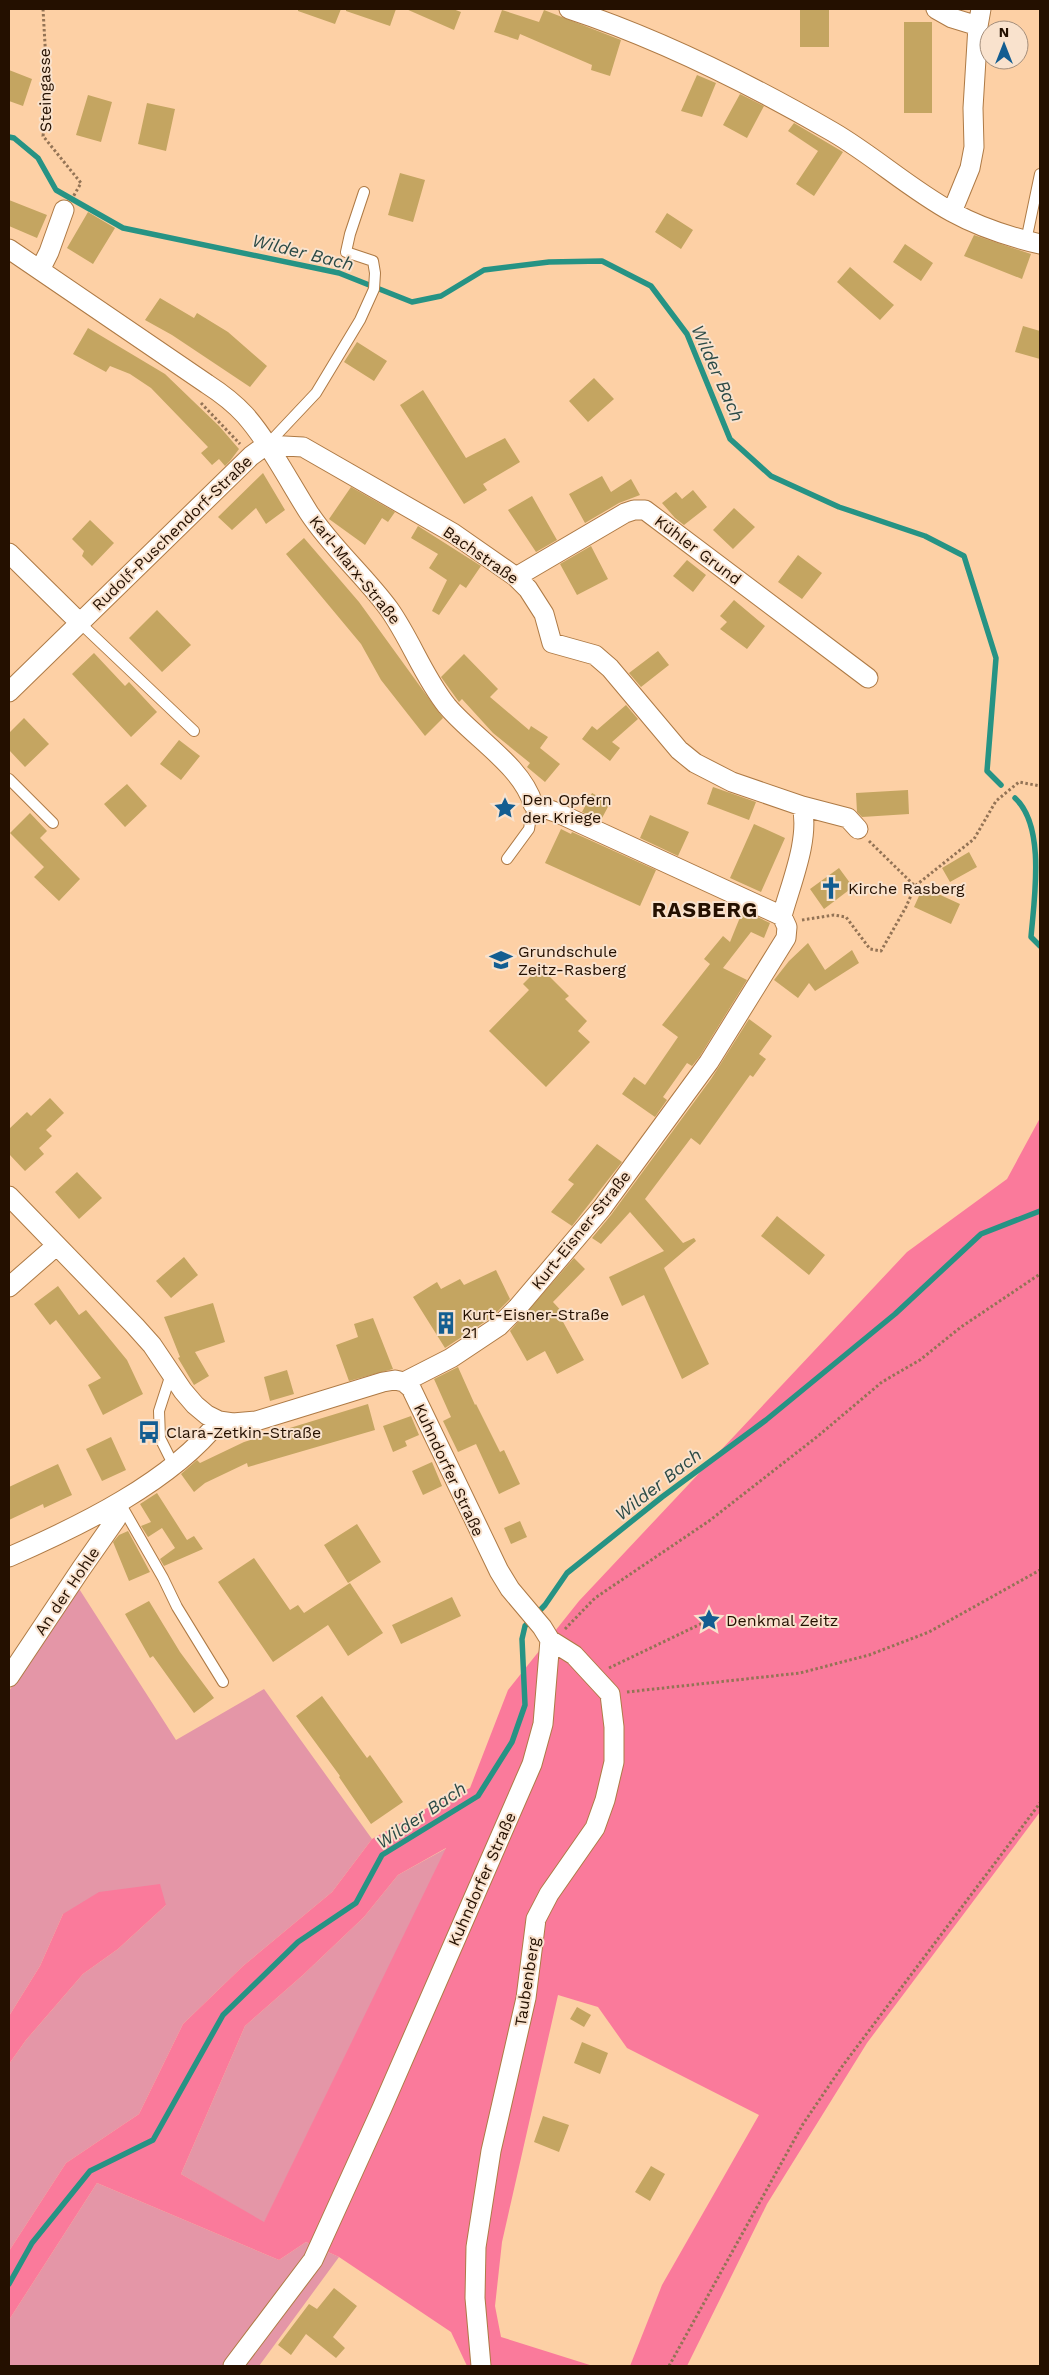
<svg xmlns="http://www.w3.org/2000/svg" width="1049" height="2375" font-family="'Work Sans',sans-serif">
<rect width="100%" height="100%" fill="#fdd0a5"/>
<path fill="#e496a7" d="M 76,1584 L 176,1740 L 264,1689 L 372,1839 L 332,1892 L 243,1966 L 183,2024 L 139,2114 L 66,2163 L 9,2251 L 9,2064 L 26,2040 L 83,1974 L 118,1949 L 166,1905 L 63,1914 L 40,1966 L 9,2016 L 9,1691 Z
M 447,1848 L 264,2223 L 181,2174 L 245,2026 L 303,1975 L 364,1917 L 398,1875 Z
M 97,2183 L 279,2260 L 306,2242 L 339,2257 L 259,2366 L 9,2366 L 9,2320 Z"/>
<path fill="#fa7a9b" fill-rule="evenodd" d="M 1040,1118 L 1040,1812 L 867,2043 L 767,2204 L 687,2366 L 630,2366 L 662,2285 L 759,2115 L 627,2048 L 598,2007 L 558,1995 L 502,2242 L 495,2306 L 501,2337 L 593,2366 L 467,2366 L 451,2332 L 339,2257 L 306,2242 L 279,2260 L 97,2183 L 9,2320 L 9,2251 L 66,2163 L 139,2114 L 183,2024 L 243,1966 L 332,1892 L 372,1839 L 427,1808 L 470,1788 L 508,1690 L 579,1601 L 907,1252 L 1007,1179 ZM 446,1848 L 264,2222 L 181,2174 L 245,2026 L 303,1975 L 364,1917 L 398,1875 Z
M 160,1884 L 166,1905 L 118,1949 L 83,1974 L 26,2040 L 9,2064 L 9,2016 L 40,1966 L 63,1914 L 99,1892 Z"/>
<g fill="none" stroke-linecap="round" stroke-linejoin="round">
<path stroke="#269384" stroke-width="5.5" d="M 9,137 L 14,138 L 38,158 L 56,190 L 123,228 L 339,273 L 412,302 L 441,296 L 484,270 L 549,262 L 602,261 L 651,286 L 687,334 L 730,439 L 771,476 L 839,507 L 925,536 L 964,556 L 996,658 L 987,771 L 1001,785
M 1015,798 C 1046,826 1034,900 1031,937 L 1040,946
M 9,2284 L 32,2243 L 90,2171 L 153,2140 L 223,2015 L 298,1942 L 356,1903 L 382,1855 L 478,1796 L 512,1742 L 525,1705 L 522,1639 L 525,1626 L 545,1605 L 567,1573 L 662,1497 L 766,1420 L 895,1314 L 981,1234 L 1040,1211"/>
</g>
<path fill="#c4a561" d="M 298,9 L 341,9 L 335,24 L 298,11 Z
M 346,9 L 396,9 L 390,26 L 346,11 Z
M 406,9 L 453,9 L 461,12 L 454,30 Z
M 800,9 L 829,9 L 829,47 L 800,47 Z
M 502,10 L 539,22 L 544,10 L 621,40 L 610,76 L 591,70 L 592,65 L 520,34 L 518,40 L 494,32 Z
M 904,22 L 932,22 L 932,113 L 904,113 Z
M 9,70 L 32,79 L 23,106 L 9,101 Z
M 697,75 L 716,83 L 702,117 L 681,111 Z
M 740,94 L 764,106 L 747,138 L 723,125 Z
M 88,95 L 112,102 L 101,142 L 76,135 Z
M 147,103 L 175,109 L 166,151 L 138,144 Z
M 794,123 L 843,152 L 814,196 L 796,184 L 818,151 L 788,131 Z
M 400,173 L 425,180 L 413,222 L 388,215 Z
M 9,200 L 47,215 L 37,238 L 9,226 Z
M 88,212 L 115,228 L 93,264 L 67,248 Z
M 667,213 L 693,230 L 681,249 L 655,232 Z
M 974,235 L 1031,254 L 1022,279 L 964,256 Z
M 905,244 L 933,263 L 921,281 L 893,262 Z
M 850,267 L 894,305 L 880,320 L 837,282 Z
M 160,298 L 194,318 L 197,313 L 228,332 L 267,366 L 250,387 L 172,335 L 145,320 Z
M 1023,326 L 1040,331 L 1040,359 L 1015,352 Z
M 88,328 L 165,374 L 219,426 L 239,449 L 230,461 L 225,466 L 219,459 L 212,465 L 201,453 L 208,447 L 151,388 L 130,374 L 110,366 L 106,372 L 73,354 Z
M 357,342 L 387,361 L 374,381 L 344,362 Z
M 594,378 L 614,399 L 588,422 L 569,401 Z
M 423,390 L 466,458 L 505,438 L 520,462 L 483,484 L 487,490 L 464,504 L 400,405 Z
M 263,473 L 285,510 L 266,524 L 256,508 L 232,530 L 218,517 Z
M 602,476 L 611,492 L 631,479 L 640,495 L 619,503 L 585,523 L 569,494 Z
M 351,487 L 395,512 L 388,522 L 382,518 L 365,545 L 329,519 Z
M 693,490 L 707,507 L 684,525 L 675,518 L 662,503 L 676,492 L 682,499 Z
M 532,496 L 557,540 L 536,552 L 508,510 Z
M 734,508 L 755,527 L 733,549 L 713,530 Z
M 90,520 L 114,543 L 92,566 L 82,556 L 84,551 L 72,539 Z
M 418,526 L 481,566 L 466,588 L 460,584 L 439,615 L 432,611 L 447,580 L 429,568 L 438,554 L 411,538 Z
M 304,538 L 359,602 L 443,718 L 425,736 L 381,680 L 361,644 L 286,554 Z
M 591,546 L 608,579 L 577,595 L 560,564 Z
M 798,555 L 822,573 L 802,599 L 778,582 Z
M 687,560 L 706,575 L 693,592 L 673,576 Z
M 734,600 L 765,626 L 747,649 L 720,629 L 727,622 L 720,616 Z
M 157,610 L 191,645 L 162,672 L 129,638 Z
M 658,651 L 669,665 L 641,687 L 629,673 Z
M 94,653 L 125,686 L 129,682 L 157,712 L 131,737 L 72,674 Z
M 464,654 L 498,689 L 490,697 L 529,730 L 531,726 L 548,737 L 540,748 L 560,764 L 545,782 L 527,767 L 530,763 L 493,733 L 462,699 L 459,702 L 441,677 Z
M 626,705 L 638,719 L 612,742 L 620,748 L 610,761 L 582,739 L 592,726 L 597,730 Z
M 24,718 L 49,744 L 25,767 L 9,750 L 9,733 Z
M 179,740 L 200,756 L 181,780 L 160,764 Z
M 127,784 L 147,806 L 125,827 L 104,804 Z
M 713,787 L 756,802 L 749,820 L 707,804 Z
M 908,790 L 909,814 L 862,817 L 857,812 L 856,793 Z
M 592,793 L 610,803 L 601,820 L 582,812 Z
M 30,813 L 47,831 L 40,838 L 80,879 L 59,901 L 34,877 L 44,867 L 10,833 Z
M 650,815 L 689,832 L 678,856 L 640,838 Z
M 754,824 L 785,838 L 761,892 L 730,878 Z
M 561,829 L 571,834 L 572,832 L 656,870 L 640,906 L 545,863 Z
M 969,852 L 977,867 L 950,882 L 942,868 Z
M 839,868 L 853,887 L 824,909 L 810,889 Z
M 923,887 L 960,904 L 951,924 L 914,907 Z
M 743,910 L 770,923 L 764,938 L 751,932 L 723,968 L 747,980 L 700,1056 L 692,1066 L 687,1063 L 663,1097 L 667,1100 L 655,1117 L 622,1094 L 634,1077 L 645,1085 L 678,1037 L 662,1025 L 710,964 L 704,959 L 723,936 L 730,942 Z
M 808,943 L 825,970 L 852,950 L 859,963 L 815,991 L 809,983 L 798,998 L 774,980 L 789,961 Z
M 540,967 L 569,996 L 565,999 L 587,1021 L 578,1031 L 590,1042 L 546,1087 L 489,1031 L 529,990 L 523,984 Z
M 749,1019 L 772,1036 L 759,1054 L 766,1059 L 753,1077 L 750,1075 L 700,1145 L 691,1138 L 645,1199 L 683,1243 L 694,1238 L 696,1241 L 664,1268 L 709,1364 L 682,1379 L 644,1295 L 622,1306 L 609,1277 L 664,1251 L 630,1212 L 601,1244 L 592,1238 L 611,1215 L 711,1079 Z
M 50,1098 L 64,1113 L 46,1130 L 52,1136 L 39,1148 L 44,1154 L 25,1171 L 9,1154 L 9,1129 L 27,1112 L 31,1116 Z
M 597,1144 L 622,1162 L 572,1226 L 551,1212 L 574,1184 L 568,1180 Z
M 77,1172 L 102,1198 L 79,1219 L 55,1192 Z
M 777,1216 L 825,1255 L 809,1275 L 761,1236 Z
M 184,1257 L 198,1275 L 171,1298 L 156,1281 Z
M 574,1258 L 585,1269 L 553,1302 L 566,1316 L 562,1320 L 584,1360 L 557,1374 L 545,1351 L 527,1361 L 510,1331 Z
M 496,1270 L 510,1299 L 492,1317 L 445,1348 L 413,1297 L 437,1282 L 441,1289 L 460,1279 L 464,1285 Z
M 58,1286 L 79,1315 L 86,1310 L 127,1360 L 143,1394 L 103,1415 L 88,1385 L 101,1378 L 56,1320 L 50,1325 L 34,1304 Z
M 213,1303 L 225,1342 L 195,1352 L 209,1376 L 194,1385 L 178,1358 L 180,1357 L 164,1317 Z
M 373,1318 L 393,1369 L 349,1381 L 336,1345 L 358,1337 L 354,1324 Z
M 458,1367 L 475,1405 L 476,1404 L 500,1452 L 504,1450 L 520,1484 L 499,1494 L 476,1444 L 458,1452 L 443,1421 L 451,1417 L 434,1379 Z
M 287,1370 L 294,1394 L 270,1401 L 264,1377 Z
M 368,1404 L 375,1430 L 248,1467 L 247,1463 L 205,1483 L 194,1492 L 181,1474 L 197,1460 L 200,1463 L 244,1442 Z
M 411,1416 L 419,1435 L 405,1441 L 407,1446 L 393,1452 L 383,1426 Z
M 111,1437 L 126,1470 L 102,1481 L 86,1449 Z
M 432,1462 L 442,1486 L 423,1495 L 412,1471 Z
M 58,1464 L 72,1495 L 44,1508 L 43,1504 L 9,1520 L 9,1487 Z
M 157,1493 L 187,1540 L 194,1536 L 203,1549 L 164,1566 L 160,1559 L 175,1548 L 162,1528 L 148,1537 L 141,1526 L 151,1522 L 140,1504 Z
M 520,1521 L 527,1537 L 511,1544 L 504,1528 Z
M 357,1524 L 381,1562 L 348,1583 L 324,1545 Z
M 128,1531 L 150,1572 L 129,1581 L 113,1542 L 119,1535 Z
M 254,1558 L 290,1610 L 298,1605 L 304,1613 L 350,1583 L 383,1633 L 348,1656 L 328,1625 L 273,1662 L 218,1582 Z
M 452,1597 L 461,1616 L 401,1644 L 392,1625 Z
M 149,1601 L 180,1652 L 214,1698 L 194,1713 L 153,1656 L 150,1658 L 125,1614 Z
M 322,1696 L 367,1758 L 370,1755 L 403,1802 L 371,1824 L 339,1777 L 340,1776 L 296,1716 Z
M 577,2007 L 591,2015 L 584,2027 L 570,2019 Z
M 582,2042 L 608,2053 L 600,2074 L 574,2063 Z
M 543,2116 L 569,2125 L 559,2152 L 534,2142 Z
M 651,2166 L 665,2174 L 650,2201 L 635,2192 Z
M 334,2288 L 357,2306 L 333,2337 L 345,2348 L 336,2358 L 306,2334 L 291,2355 L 278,2345 L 309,2304 L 317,2309 Z"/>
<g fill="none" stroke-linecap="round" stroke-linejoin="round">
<defs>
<path id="lane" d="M 1026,241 L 1040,174
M 267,445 L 316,393 L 360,320 L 374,289 L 375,273 L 373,261 L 346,252 L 350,234 L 364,192
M 79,622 L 194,731
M 9,779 L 53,823
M 507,859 L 529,829 L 533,804
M 171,1374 L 159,1411 L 160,1438 L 173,1464
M 120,1503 L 163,1578 L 177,1607 L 223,1682"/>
<path id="street" d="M 569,9 C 660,39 750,84 833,132 C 874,156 910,189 952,212 C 979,227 1010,237 1040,244
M 936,9 L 952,18 L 978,26
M 952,212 L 970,168 L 974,147 L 973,108 L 978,26 L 981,9
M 9,249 L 207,384 C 221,393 234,403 245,415 C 268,441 290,483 309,513 C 332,548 364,575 389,609 C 411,640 423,676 447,706 C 473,737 522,766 533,804 L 558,813 L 782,916
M 40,270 L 49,252 L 64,210
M 9,553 L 79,622
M 516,577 L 625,513 L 634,510 L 645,510 L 868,678
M 9,692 L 251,456 L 266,445 L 303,447 L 453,533 L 516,577 L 528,589 L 544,614 L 552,643 L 595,655 L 610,668 L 679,750 L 695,763 L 732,782 L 802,806 C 810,839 791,883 782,916
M 802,806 L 848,818 L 858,829
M 9,1196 L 135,1326 L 152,1345 L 183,1391 L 195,1405 L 207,1415 L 219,1421 L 233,1423 L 256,1421 L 383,1382 L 395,1380 L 404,1382 L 451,1358 L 499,1326 L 518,1307 L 602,1208 L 709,1062 L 786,938 L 787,927 L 782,916
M 9,1287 L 56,1246
M 9,1557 C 80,1526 171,1482 219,1421
M 9,1677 L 81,1569 L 116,1519 L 119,1503
M 233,2366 L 313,2260 L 382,2108 L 532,1764 L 543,1724 L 550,1640 L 542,1627 L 510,1589 L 499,1571 L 411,1388 L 404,1382
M 481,2366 L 475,2298 L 476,2247 L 491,2151 L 526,1998 L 536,1919 L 549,1894 L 595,1828 L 605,1800 L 614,1762 L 614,1727 L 610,1694 L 574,1655 L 550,1640"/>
</defs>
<use href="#lane" stroke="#ae7a45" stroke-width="12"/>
<use href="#street" stroke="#ae7a45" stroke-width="21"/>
<path stroke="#937355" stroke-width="3" stroke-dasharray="2.5 2.5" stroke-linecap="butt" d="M 43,9 L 48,97 L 43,136 L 81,183 L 73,197
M 201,403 L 240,444
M 869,841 L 915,886 L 974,839 L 996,801 L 1019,782 L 1040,786
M 802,920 L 834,915 L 846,917 L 870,949 L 881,951 L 906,907 L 915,886
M 565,1629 L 595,1598 L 709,1521 L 818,1436 L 882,1382 L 920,1360 L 961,1327 L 1040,1274
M 609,1668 L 709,1620
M 627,1692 L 800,1673 L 869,1655 L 929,1632 L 1040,1570
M 669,2366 L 803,2124 L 841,2068 L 1040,1803"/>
<use href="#lane" stroke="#fff" stroke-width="10"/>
<use href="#street" stroke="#fff" stroke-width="19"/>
</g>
<defs>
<symbol id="sight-bare" viewBox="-9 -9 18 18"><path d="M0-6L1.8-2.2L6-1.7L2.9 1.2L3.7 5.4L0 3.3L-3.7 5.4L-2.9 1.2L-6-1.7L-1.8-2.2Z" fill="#135d91" stroke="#f9e2cd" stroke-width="2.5" paint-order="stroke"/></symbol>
<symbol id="church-bare" viewBox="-9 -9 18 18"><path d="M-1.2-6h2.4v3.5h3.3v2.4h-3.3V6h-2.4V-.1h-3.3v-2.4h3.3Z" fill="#135d91" stroke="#f9e2cd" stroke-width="2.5" paint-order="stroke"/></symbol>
<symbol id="school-bare" viewBox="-9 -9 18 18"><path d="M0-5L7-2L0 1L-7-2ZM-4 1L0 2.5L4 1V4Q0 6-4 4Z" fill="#135d91" stroke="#f9e2cd" stroke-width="2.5" paint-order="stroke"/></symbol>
<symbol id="building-bare" viewBox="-9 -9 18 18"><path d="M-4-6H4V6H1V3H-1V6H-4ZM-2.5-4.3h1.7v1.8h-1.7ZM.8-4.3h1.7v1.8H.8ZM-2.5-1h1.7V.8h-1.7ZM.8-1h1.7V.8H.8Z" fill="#135d91" stroke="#f9e2cd" stroke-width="2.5" paint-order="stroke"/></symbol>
<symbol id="bus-bare" viewBox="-9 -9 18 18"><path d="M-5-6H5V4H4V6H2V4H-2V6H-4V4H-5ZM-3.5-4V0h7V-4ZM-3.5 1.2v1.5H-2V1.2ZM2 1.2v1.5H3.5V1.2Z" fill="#135d91" stroke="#f9e2cd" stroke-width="2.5" paint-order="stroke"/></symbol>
</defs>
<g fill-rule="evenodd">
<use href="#sight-bare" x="489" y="792" width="32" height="32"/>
<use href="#church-bare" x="815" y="872" width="32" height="32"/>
<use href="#school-bare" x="485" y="944" width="32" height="32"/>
<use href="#building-bare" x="430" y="1307" width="32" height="32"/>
<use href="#bus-bare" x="133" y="1416" width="32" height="32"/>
<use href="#sight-bare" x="693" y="1604" width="32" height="32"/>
</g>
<g text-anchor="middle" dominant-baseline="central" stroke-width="4" stroke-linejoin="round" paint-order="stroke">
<g font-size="16" fill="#241000" stroke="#f9e2cd">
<text transform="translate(45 90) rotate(-91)">Steingasse</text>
<text transform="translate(172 533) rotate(-44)">Rudolf-Puschendorf-Straße</text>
<text transform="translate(698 550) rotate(37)">Kühler Grund</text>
<text transform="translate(481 555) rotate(35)">Bachstraße</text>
<text transform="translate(355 570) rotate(51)">Karl-Marx-Straße</text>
<text transform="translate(581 1230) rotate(-51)">Kurt-Eisner-Straße</text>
<text transform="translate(449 1470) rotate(65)">Kuhndorfer Straße</text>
<text transform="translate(67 1591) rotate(-56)">An der Hohle</text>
<text transform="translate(482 1879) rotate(-66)">Kuhndorfer Straße</text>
<text transform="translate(527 1982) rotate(-81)">Taubenberg</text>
</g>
<g font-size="16" fill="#241000" stroke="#f9e2cd" text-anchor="start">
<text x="522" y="799">Den Opfern<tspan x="522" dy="18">der Kriege</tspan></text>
<text x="848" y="888">Kirche Rasberg</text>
<text x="518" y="951">Grundschule<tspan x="518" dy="18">Zeitz-Rasberg</tspan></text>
<text x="462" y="1314">Kurt-Eisner-Straße<tspan x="462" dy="18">21</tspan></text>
<text x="166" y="1432">Clara-Zetkin-Straße</text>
<text x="726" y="1620">Denkmal Zeitz</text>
</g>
<g font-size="18" font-style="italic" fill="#2c4b47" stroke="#f9e2cd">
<text transform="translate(303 252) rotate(14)">Wilder Bach</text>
<text transform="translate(718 373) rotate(66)">Wilder Bach</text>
<text transform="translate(658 1484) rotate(-38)">Wilder Bach</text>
<text transform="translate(421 1815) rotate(-34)">Wilder Bach</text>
</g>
<g font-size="21" font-weight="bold" letter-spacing="1" fill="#241000" stroke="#f9e2cd">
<text x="705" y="909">RASBERG</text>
</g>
</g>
<rect width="1049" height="2375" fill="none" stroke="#241000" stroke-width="20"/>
<g transform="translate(1004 45)"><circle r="24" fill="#f9e2cd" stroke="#a48e7b"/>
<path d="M0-4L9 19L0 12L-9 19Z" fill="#135d91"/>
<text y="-8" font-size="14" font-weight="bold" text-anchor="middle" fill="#241000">N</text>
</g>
</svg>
